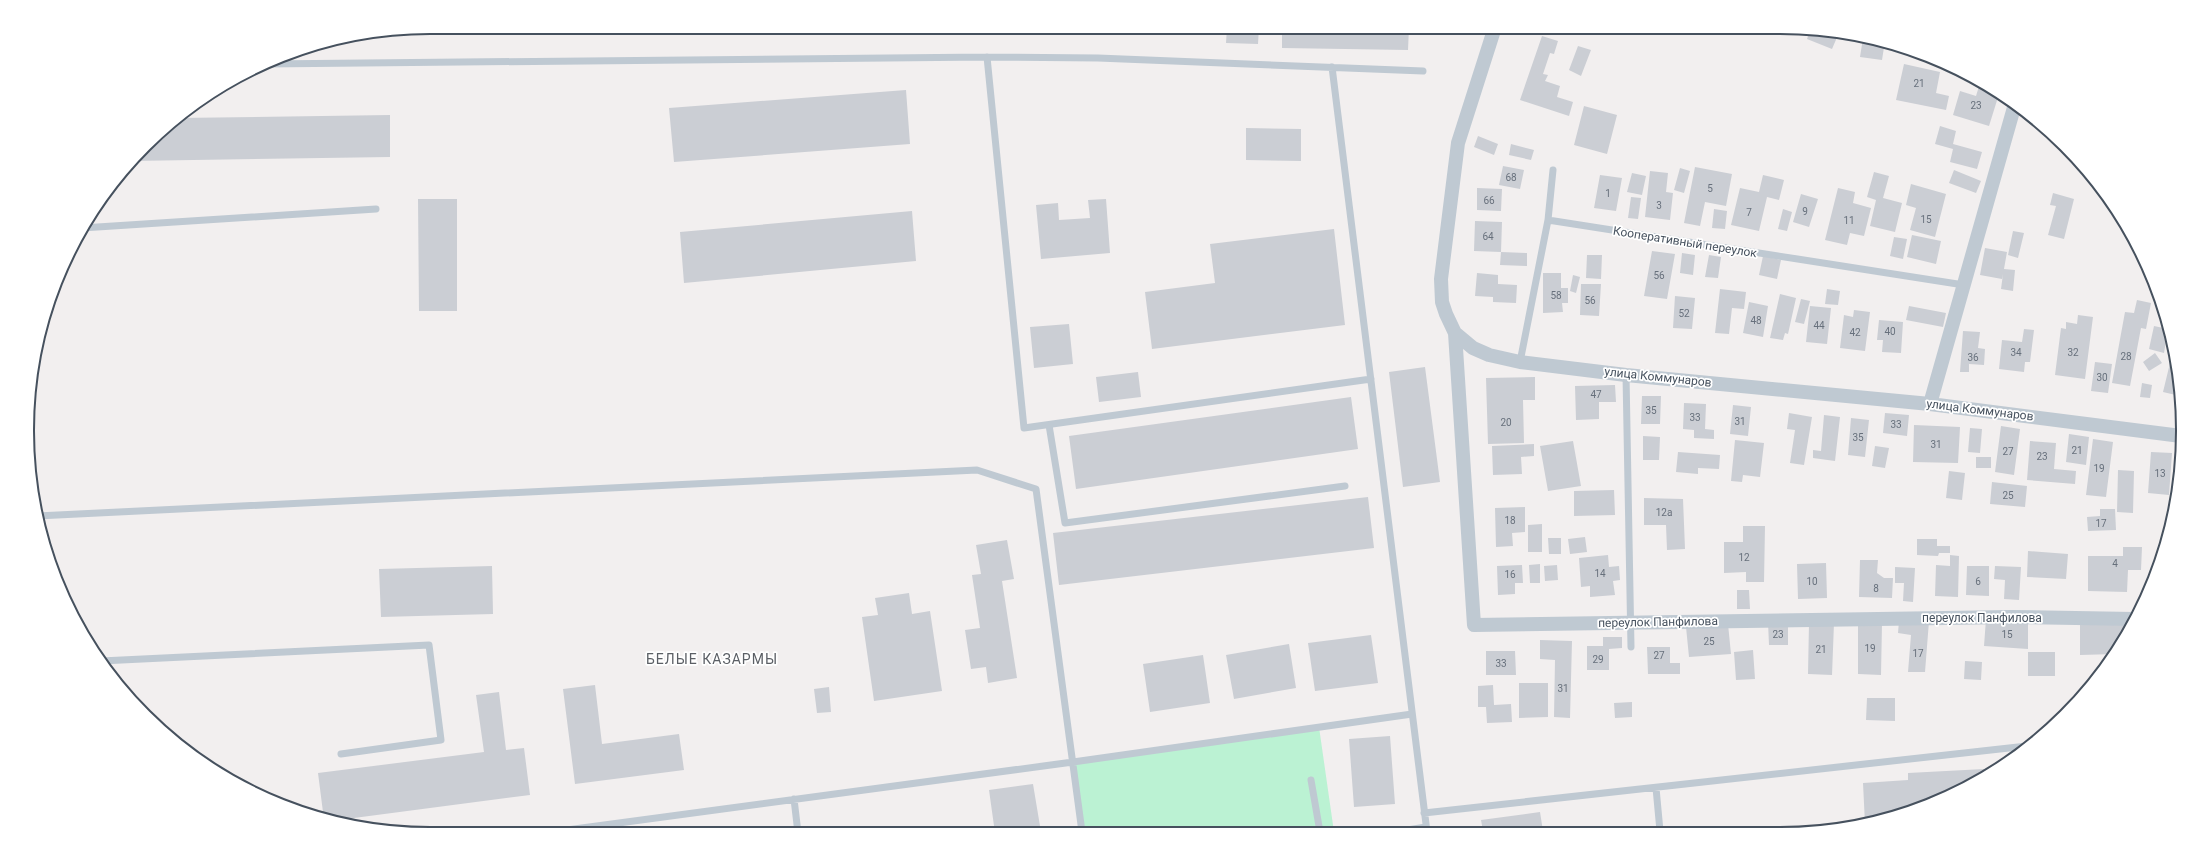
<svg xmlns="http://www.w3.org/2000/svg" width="2210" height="861" font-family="Roboto,sans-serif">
<rect width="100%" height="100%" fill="#f2efef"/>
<path fill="#bbf2d3" d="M 1319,727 L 1334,832 L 1082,832 L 1073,762 Z"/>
<path fill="#cbced4" d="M 1035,27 L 1180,27 L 1180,33 L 1035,31 Z
M 1227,27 L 1259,27 L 1258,44 L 1226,43 Z
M 1282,27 L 1409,27 L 1408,50 L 1282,48 Z
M 1810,31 L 1838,35 L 1832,49 L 1807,39 Z
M 1542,36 L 1558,41 L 1554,54 L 1550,53 L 1543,74 L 1548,75 L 1545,81 L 1560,86 L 1557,97 L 1573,102 L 1569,116 L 1520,100 Z
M 1863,38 L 1885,41 L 1882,60 L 1860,57 Z
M 1578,46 L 1591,50 L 1581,76 L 1569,70 Z
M 1904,64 L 1940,72 L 1936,93 L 1949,96 L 1946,110 L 1896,100 Z
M 1980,83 L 1999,94 L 1989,126 L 1953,115 L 1960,91 L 1976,96 Z
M 906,90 L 910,144 L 674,162 L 669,108 Z
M 1584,106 L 1617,115 L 1607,154 L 1574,145 Z
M 390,115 L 390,157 L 131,161 L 165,127 L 177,118 Z
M 1940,126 L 1956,131 L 1953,144 L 1982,152 L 1977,169 L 1950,162 L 1953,149 L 1935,144 Z
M 1246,128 L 1301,129 L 1301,161 L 1246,160 Z
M 1478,136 L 1498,144 L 1494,155 L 1474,147 Z
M 1511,144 L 1534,150 L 1531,160 L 1509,155 Z
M 1503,166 L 1524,170 L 1520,189 L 1499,185 Z
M 1695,167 L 1732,174 L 1726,206 L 1705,202 L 1700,226 L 1684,223 Z
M 1680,168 L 1690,171 L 1684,193 L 1674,190 Z
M 1954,170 L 1981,181 L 1976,193 L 1949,183 Z
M 1650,171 L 1668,173 L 1666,192 L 1673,193 L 1670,220 L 1645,217 Z
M 1874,172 L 1889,176 L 1883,198 L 1902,203 L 1895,232 L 1870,226 L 1876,200 L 1867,197 Z
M 1632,173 L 1646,176 L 1642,195 L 1627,192 Z
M 1600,175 L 1622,178 L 1616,211 L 1594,208 Z
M 1763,175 L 1784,180 L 1779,200 L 1767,197 L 1759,231 L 1731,225 L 1740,188 L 1759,192 Z
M 1911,184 L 1946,194 L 1935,237 L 1910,230 L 1916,208 L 1906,205 Z
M 1477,188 L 1502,189 L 1501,211 L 1477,210 Z
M 1838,188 L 1855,192 L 1853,203 L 1871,208 L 1864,236 L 1850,233 L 1847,245 L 1825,240 Z
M 2053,193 L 2074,199 L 2064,239 L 2048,235 L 2056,206 L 2050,205 Z
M 1801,194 L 1818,199 L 1809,227 L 1793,222 Z
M 1631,197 L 1641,198 L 1638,219 L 1628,218 Z
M 418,199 L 457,199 L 457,311 L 419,311 Z
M 1106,199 L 1110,253 L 1041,259 L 1036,205 L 1058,203 L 1059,220 L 1090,218 L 1088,200 Z
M 1714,209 L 1727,211 L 1725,229 L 1712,228 Z
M 1783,209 L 1792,212 L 1787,231 L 1778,229 Z
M 912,211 L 916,261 L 684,283 L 680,232 Z
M 1475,221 L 1502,222 L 1501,252 L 1474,251 Z
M 1334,229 L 1345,325 L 1152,349 L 1145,292 L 1215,283 L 1210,244 Z
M 2013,231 L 2024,233 L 2018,258 L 2008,255 Z
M 1912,235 L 1941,241 L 1936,264 L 1907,257 Z
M 1894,237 L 1907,239 L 1903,259 L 1890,256 Z
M 1985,248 L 2007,252 L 2004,269 L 2015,270 L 2013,291 L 2001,289 L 2003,274 L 2002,279 L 1980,275 Z
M 1652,251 L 1675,254 L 1667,299 L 1644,296 Z
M 1501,252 L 1527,253 L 1527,266 L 1500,265 Z
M 1682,253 L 1695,255 L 1693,275 L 1680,273 Z
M 1587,255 L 1602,255 L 1601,279 L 1586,278 Z
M 1709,255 L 1721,257 L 1718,278 L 1705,277 Z
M 1763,256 L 1781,260 L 1777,279 L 1759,275 Z
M 1477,273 L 1498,275 L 1498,284 L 1517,285 L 1516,303 L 1493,302 L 1493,297 L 1475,296 Z
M 1543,273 L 1561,273 L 1561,288 L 1568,288 L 1568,303 L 1562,303 L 1563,312 L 1543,313 Z
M 1573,275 L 1580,277 L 1576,293 L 1570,291 Z
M 1581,284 L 1601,284 L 1599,316 L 1580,315 Z
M 1720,289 L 1746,292 L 1744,309 L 1732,308 L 1729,334 L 1715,333 Z
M 1827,289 L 1840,291 L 1838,305 L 1825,304 Z
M 1780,294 L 1796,298 L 1788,334 L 1785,333 L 1783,340 L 1770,338 Z
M 1675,296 L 1695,298 L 1692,329 L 1673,328 Z
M 1801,299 L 1810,301 L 1804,324 L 1795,322 Z
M 2137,300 L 2151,303 L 2146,329 L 2141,328 L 2130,386 L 2112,383 L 2125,312 L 2134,313 Z
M 1749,302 L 1768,306 L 1763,337 L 1743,333 Z
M 1810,306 L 1831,308 L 1827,344 L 1806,342 Z
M 1909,306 L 1946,313 L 1943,327 L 1906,320 Z
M 1854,310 L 1870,312 L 1865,351 L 1840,348 L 1844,315 L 1853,317 Z
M 2078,315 L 2093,317 L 2085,379 L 2055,375 L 2061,328 L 2066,329 L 2066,322 L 2077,324 Z
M 1879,320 L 1903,322 L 1901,353 L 1882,352 L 1883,340 L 1877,340 Z
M 1069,324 L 1073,364 L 1034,368 L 1030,327 Z
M 2154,326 L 2168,329 L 2164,353 L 2149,349 Z
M 2024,329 L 2034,330 L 2030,362 L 2025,362 L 2024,372 L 1999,369 L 2002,340 L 2022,342 Z
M 1963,331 L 1980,332 L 1978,348 L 1985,349 L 1984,365 L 1969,364 L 1969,372 L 1960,372 Z
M 2155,353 L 2162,363 L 2149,371 L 2143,362 Z
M 2095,362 L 2112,364 L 2108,393 L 2091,391 Z
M 2170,363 L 2176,365 L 2180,396 L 2163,392 Z
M 1425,367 L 1440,482 L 1403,487 L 1389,372 Z
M 1138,372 L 1141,397 L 1099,402 L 1096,377 Z
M 1535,377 L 1535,400 L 1523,400 L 1524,443 L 1488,444 L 1486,378 Z
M 2142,383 L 2152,385 L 2150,398 L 2140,397 Z
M 1615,385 L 1616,402 L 1599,402 L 1599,419 L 1576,420 L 1575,386 Z
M 1642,396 L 1661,396 L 1660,424 L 1641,424 Z
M 1351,397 L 1358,449 L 1076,489 L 1069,436 Z
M 1684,403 L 1706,404 L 1705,429 L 1714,430 L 1714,439 L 1694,438 L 1694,430 L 1683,429 Z
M 1733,405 L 1751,407 L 1748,436 L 1730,434 Z
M 1789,413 L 1812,417 L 1804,465 L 1790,463 L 1795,430 L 1787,429 Z
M 1885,413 L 1909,415 L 1907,436 L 1883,433 Z
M 1824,415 L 1840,417 L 1835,461 L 1813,458 L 1813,450 L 1821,451 Z
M 1851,418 L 1869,420 L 1865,457 L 1848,455 Z
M 1914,425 L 1960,427 L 1958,463 L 1913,462 Z
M 2001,426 L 2020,429 L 2014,475 L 1995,472 Z
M 1970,428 L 1982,429 L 1980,453 L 1968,452 Z
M 2069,434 L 2089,437 L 2086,465 L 2066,462 Z
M 1643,436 L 1660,437 L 1659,460 L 1643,460 Z
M 2093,439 L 2113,442 L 2106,497 L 2086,495 Z
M 1735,440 L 1764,443 L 1760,477 L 1743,475 L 1742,482 L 1731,481 Z
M 1573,441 L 1581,486 L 1548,491 L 1540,446 Z
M 2030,441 L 2056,443 L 2054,469 L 2076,471 L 2075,484 L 2027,480 Z
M 1534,444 L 1534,456 L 1521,457 L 1522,474 L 1493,475 L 1492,446 Z
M 1875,446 L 1889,448 L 1885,468 L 1872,466 Z
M 1678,452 L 1720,455 L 1719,469 L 1698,468 L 1698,474 L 1676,472 Z
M 2151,452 L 2172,453 L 2169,495 L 2148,493 Z
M 1976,457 L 1991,457 L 1991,468 L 1976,468 Z
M 2118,470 L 2134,471 L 2133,513 L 2117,512 Z
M 1949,471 L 1965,473 L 1962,500 L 1946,498 Z
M 1992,482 L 2027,486 L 2025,507 L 1990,504 Z
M 1614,490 L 1615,515 L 1574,516 L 1574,491 Z
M 1368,497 L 1374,548 L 1059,585 L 1053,533 Z
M 1644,498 L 1683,499 L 1685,549 L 1667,550 L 1666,525 L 1644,525 Z
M 1525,507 L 1525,532 L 1512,533 L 1513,546 L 1496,547 L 1495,508 Z
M 2100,509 L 2115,509 L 2116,530 L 2088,531 L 2087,517 L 2100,516 Z
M 1542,524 L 1542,552 L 1528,552 L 1528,525 Z
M 1743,526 L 1765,526 L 1764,582 L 1746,582 L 1746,572 L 1724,573 L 1724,542 L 1743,542 Z
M 1585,537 L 1587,552 L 1570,554 L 1568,539 Z
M 1548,538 L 1561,538 L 1561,554 L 1549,554 Z
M 1917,539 L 1937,539 L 1937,546 L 1950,546 L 1950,553 L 1939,553 L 1938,556 L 1917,555 Z
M 1007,540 L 1014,579 L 1002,581 L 1017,678 L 988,683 L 986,667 L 971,669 L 965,630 L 980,628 L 972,575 L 981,574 L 976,545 Z
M 2123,547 L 2142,547 L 2141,570 L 2128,570 L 2127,592 L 2088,591 L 2088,556 L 2123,556 Z
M 2028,551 L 2068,554 L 2066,579 L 2027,577 Z
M 1608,555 L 1609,567 L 1619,566 L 1620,580 L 1613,581 L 1615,595 L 1590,597 L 1590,586 L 1581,587 L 1579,558 Z
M 1950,555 L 1959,556 L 1958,597 L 1935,596 L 1936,565 L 1950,566 Z
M 1860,560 L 1878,560 L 1877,573 L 1884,578 L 1893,578 L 1892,598 L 1859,597 Z
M 1826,563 L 1827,598 L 1798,599 L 1797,564 Z
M 1540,564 L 1540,583 L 1530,583 L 1529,565 Z
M 1522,565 L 1523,583 L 1515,583 L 1515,594 L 1498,595 L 1497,566 Z
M 1557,565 L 1558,580 L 1545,581 L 1544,566 Z
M 492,566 L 493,614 L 381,617 L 379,569 Z
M 1967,566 L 1989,566 L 1989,596 L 1966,595 Z
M 1995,566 L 2021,567 L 2019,600 L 2004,599 L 2005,580 L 1994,579 Z
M 1895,567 L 1915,568 L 1913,602 L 1903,601 L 1904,583 L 1895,583 Z
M 1737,590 L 1749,590 L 1750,609 L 1737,609 Z
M 909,593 L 912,614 L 930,611 L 942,691 L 874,701 L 862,617 L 878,615 L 875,598 Z
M 1986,619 L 2028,623 L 2028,649 L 1984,646 Z
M 1899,621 L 1929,621 L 1925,672 L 1908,672 L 1911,635 L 1898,633 Z
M 2080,621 L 2133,621 L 2115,654 L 2080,655 Z
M 1768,622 L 1788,622 L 1788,645 L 1769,645 Z
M 1809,623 L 1834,623 L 1832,675 L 1808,674 Z
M 1858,623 L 1882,623 L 1881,675 L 1858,674 Z
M 1728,624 L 1731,654 L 1689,657 L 1686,627 Z
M 1371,635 L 1378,683 L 1315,691 L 1308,643 Z
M 1603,637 L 1622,637 L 1622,648 L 1609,649 L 1609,670 L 1587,670 L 1587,646 L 1603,646 Z
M 1540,640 L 1572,641 L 1570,718 L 1554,717 L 1555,660 L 1540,659 Z
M 1289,644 L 1296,688 L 1234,699 L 1226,655 Z
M 1647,647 L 1670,647 L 1670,663 L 1680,663 L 1680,674 L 1648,674 Z
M 1753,650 L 1755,679 L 1736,680 L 1734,652 Z
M 1486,651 L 1515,651 L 1516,675 L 1486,675 Z
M 2028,652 L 2055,652 L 2055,676 L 2028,676 Z
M 1203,655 L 1210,703 L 1150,712 L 1143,664 Z
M 1965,661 L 1982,662 L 1981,680 L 1964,679 Z
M 1519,683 L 1548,683 L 1548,717 L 1519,718 Z
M 595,685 L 602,744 L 679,734 L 684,770 L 575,784 L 563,689 Z
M 1493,685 L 1494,705 L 1511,704 L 1512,722 L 1487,723 L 1486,707 L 1478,707 L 1478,686 Z
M 829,687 L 831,712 L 817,713 L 814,689 Z
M 499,692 L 506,750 L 524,748 L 530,795 L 331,821 L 324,820 L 318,773 L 484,752 L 476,695 Z
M 1867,698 L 1895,698 L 1895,721 L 1866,720 Z
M 1632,702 L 1632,717 L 1615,718 L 1614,703 Z
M 1390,736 L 1395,804 L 1354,807 L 1349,739 Z
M 1984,769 L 1984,774 L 1986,773 L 1958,792 L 1884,820 L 1865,824 L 1863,783 L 1908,780 L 1908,773 Z
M 1033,784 L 1041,832 L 995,833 L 989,790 Z
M 1540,812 L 1543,831 L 1483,831 L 1481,820 Z"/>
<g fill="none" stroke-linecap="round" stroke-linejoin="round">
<path stroke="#bfc9d2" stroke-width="7" d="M 987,57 L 1024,428 L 1371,379
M 265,64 L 987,57 L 1098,58 L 1423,71
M 1332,67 L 1427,832
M 1548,220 L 1553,170
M 82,228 L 376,209
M 1520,362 L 1548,220 L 1964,285
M 1626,375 L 1631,647
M 1049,425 L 1065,523 L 1345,486
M 37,516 L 977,470 L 1036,489 L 1082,832
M 101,661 L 429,645 L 441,740 L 341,754
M 1311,780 L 1320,832
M 1656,788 L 1660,831
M 794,799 L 798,833
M 1424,813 L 2027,746
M 1395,832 L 1426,827
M 537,834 L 1073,762 L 1412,714"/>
<path stroke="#bfc9d2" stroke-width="14" d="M 1495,27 L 1458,143 L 1441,279 L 1442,302 L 1446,314 L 1455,333 L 1473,348 L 1489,355 L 1520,362 L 1626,375 L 1930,404 L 2181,436
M 1455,333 L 1474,625 L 2011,617 L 2134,619
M 1930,404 L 2015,104"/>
</g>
<g text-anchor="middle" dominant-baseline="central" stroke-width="3.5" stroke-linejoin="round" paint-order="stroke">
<g font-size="10" fill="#67707c">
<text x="1919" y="83">21</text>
<text x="1976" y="105">23</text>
<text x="1511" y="177">68</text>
<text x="1710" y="188">5</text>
<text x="1608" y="193">1</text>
<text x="1489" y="200">66</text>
<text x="1659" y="205">3</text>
<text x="1805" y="211">9</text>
<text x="1749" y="212">7</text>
<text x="1926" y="219">15</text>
<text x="1849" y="220">11</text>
<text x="1488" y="236">64</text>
<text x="1659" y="275">56</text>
<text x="1556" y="295">58</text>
<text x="1590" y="300">56</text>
<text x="1684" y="313">52</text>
<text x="1756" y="320">48</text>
<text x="1819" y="325">44</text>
<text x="1890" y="331">40</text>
<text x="1855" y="332">42</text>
<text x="2016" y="352">34</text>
<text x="2073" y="352">32</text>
<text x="2126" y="356">28</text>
<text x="1973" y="357">36</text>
<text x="2102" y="377">30</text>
<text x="1596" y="394">47</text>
<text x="1651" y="410">35</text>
<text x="1695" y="417">33</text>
<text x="1740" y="421">31</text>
<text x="1506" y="422">20</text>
<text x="1896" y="424">33</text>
<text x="1858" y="437">35</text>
<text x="1936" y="444">31</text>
<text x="2077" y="450">21</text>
<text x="2008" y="451">27</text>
<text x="2042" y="456">23</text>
<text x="2099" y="468">19</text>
<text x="2160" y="473">13</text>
<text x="2008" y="495">25</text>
<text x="1664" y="512">12а</text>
<text x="1510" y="520">18</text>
<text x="2101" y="523">17</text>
<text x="1744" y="557">12</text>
<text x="2115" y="563">4</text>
<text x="1600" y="573">14</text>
<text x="1510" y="574">16</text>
<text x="1812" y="581">10</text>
<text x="1978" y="581">6</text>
<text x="1876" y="588">8</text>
<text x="1778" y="634">23</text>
<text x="2007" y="634">15</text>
<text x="1709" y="641">25</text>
<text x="1870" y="648">19</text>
<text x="1821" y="649">21</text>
<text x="1918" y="653">17</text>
<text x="1659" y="655">27</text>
<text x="1598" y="659">29</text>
<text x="1501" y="663">33</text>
<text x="1563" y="688">31</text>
</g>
<g font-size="12" fill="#46515e" stroke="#fff">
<text transform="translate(1685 242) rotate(9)">Кооперативный переулок</text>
<text transform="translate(1658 377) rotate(6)">улица Коммунаров</text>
<text transform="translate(1980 410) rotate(7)">улица Коммунаров</text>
<text x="1982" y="618">переулок Панфилова</text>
<text transform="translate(1658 622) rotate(-1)">переулок Панфилова</text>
</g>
<g font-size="14" letter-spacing="1" fill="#5b5f65" stroke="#fff">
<text x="712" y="659">БЕЛЫЕ КАЗАРМЫ</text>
</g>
</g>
<path d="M0 0H2210V861H0ZM430 34H1780A396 396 0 0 1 2176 430V431A396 396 0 0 1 1780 827H430A396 396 0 0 1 34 431V430A396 396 0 0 1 430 34Z" fill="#fff" fill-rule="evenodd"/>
<path fill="none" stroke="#46515e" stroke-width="2" d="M430 34H1780A396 396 0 0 1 2176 430V431A396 396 0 0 1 1780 827H430A396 396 0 0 1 34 431V430A396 396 0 0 1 430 34Z"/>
</svg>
